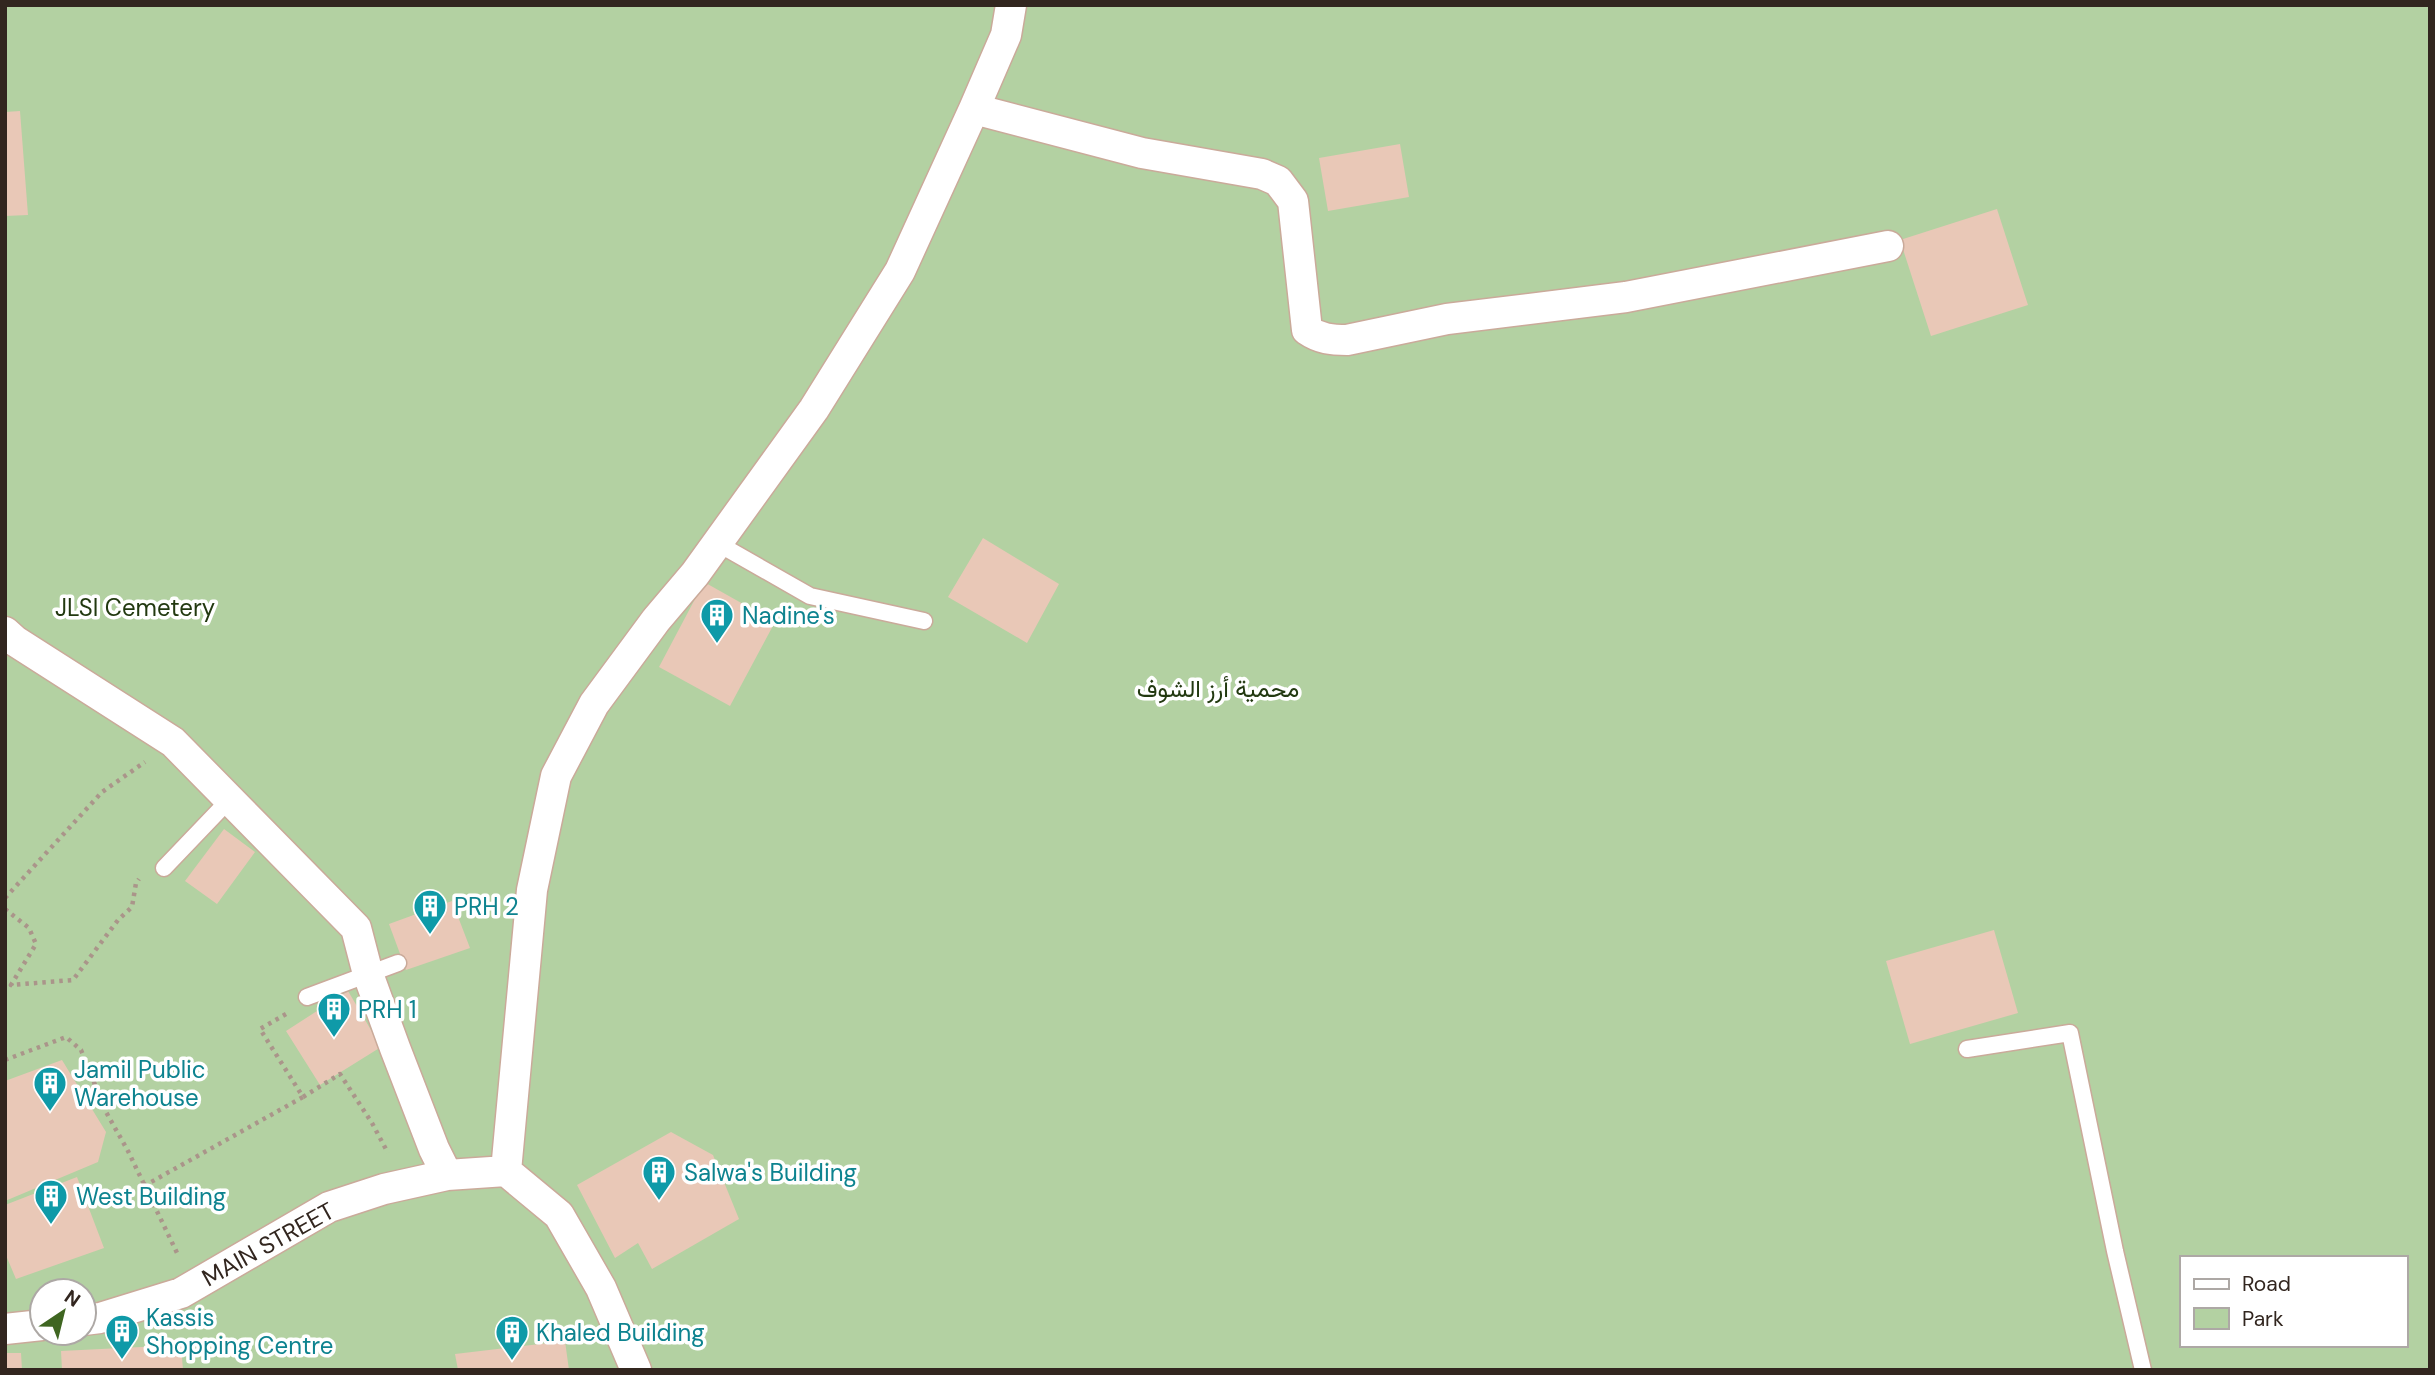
<svg xmlns="http://www.w3.org/2000/svg" width="2435" height="1375" font-family="'DM Sans',Vazirmatn,sans-serif">
<rect width="100%" height="100%" fill="#fce1d3"/>
<path fill="#b3d1a2" fill-rule="evenodd" d="M 5,5 L 2430,5 L 2430,1370 L 5,1370 ZM 2181,1258 L 2405,1258 L 2405,1345 L 2181,1345 ZM 42,1291 L 84,1291 L 84,1333 L 42,1333 Z"/>
<path fill="#e9c8b7" d="M 20,111 L 28,215 L 5,216 L 5,112 Z
M 1400,144 L 1409,197 L 1328,211 L 1319,158 Z
M 1997,209 L 2028,305 L 1931,336 L 1900,240 Z
M 983,538 L 1059,584 L 1027,643 L 948,597 Z
M 704,582 L 775,622 L 730,706 L 659,667 Z
M 224,829 L 255,852 L 217,904 L 185,881 Z
M 452,901 L 470,948 L 406,970 L 389,924 Z
M 1994,930 L 2018,1013 L 1910,1044 L 1886,961 Z
M 348,991 L 381,1047 L 320,1085 L 286,1031 Z
M 62,1060 L 106,1132 L 98,1162 L 5,1201 L 5,1081 Z
M 671,1132 L 713,1155 L 739,1219 L 652,1269 L 638,1243 L 615,1258 L 577,1185 Z
M 77,1177 L 104,1248 L 16,1279 L 5,1253 L 5,1205 Z
M 565,1341 L 569,1370 L 458,1370 L 455,1354 Z
M 181,1345 L 183,1370 L 62,1370 L 61,1351 Z
M 5,1353 L 21,1353 L 22,1370 L 5,1370 Z"/>
<g fill="none" stroke-linecap="round" stroke-linejoin="round">
<defs>
<path id="service" d="M 717,543 L 810,596 L 924,621
M 164,868 L 230,799
M 307,997 L 398,963
M 1967,1049 L 2070,1033 L 2115,1251 L 2143,1370"/>
<path id="minor" d="M 974,109 L 1142,153 L 1262,174 L 1278,181 L 1293,201 L 1307,330 C 1320,339 1332,340 1347,340 L 1447,319 L 1626,297 L 1888,246
M 5,632 L 15,641 L 173,742 L 356,928 L 368,974 L 395,1048 L 434,1149 L 447,1175
M 506,1171 L 532,890 L 556,776 L 594,704 L 656,620 L 695,574 L 814,409 L 900,271 L 974,109 L 1006,35 L 1011,5
M 84,1320 L 100,1318 L 181,1293 L 329,1207 L 384,1189 L 447,1175 L 506,1171 L 559,1215 L 601,1288 L 636,1370
M 5,1329 L 42,1325"/>
</defs>
<use href="#service" stroke="#caaa9a" stroke-width="19"/>
<use href="#minor" stroke="#caaa9a" stroke-width="33"/>
<path stroke="#aa958a" stroke-width="4.5" stroke-dasharray="3.5 5" stroke-linecap="butt" d="M 5,898 L 102,792 L 145,762
M 5,909 L 29,928 L 36,944 L 11,985 L 73,980 L 118,920 L 132,907 L 136,883 L 139,879
M 286,1014 L 260,1029 L 303,1097 L 340,1074 L 372,1123 L 388,1153
M 5,1060 L 66,1037 L 81,1050 L 106,1112 L 128,1151 L 179,1257
M 144,1186 L 303,1097"/>
<use href="#service" stroke="#fff" stroke-width="16"/>
<use href="#minor" stroke="#fff" stroke-width="30"/>
</g>
<defs>
<symbol id="building-pin" viewBox="-11 -11 22 30"><path d="M0 17L-7.5 6A9.5 9.5 0 1 1 7.5 6Z" fill="#0f9aa8" stroke="#fff"/><path d="M-4-6H4V6H1V3H-1V6H-4ZM-2.5-4.3h1.7v1.8h-1.7ZM.8-4.3h1.7v1.8H.8ZM-2.5-1h1.7V.8h-1.7ZM.8-1h1.7V.8H.8Z" fill="#fff"/></symbol>
</defs>
<g fill-rule="evenodd">
<use href="#building-pin" x="698" y="596" width="38" height="52"/>
<use href="#building-pin" x="411" y="887" width="38" height="52"/>
<use href="#building-pin" x="315" y="990" width="38" height="52"/>
<use href="#building-pin" x="31" y="1064" width="38" height="52"/>
<use href="#building-pin" x="640" y="1153" width="38" height="52"/>
<use href="#building-pin" x="32" y="1177" width="38" height="52"/>
<use href="#building-pin" x="103" y="1312" width="38" height="52"/>
<use href="#building-pin" x="493" y="1313" width="38" height="52"/>
</g>
<g text-anchor="middle" dominant-baseline="central" stroke-width="7" stroke-linejoin="round" paint-order="stroke">
<g font-size="24" fill="#223910" stroke="#fff">
<text x="135" y="607">JLSI Cemetery</text>
<text x="1218" y="688">محمية أرز الشوف</text>
</g>
<g font-size="24" fill="#0d838f" stroke="#fff" text-anchor="start">
<text x="742" y="615">Nadine's</text>
<text x="454" y="906">PRH 2</text>
<text x="358" y="1009">PRH 1</text>
<text x="74" y="1069">Jamil Public<tspan x="74" dy="28">Warehouse</tspan></text>
<text x="684" y="1172">Salwa's Building</text>
<text x="76" y="1196">West Building</text>
<text x="146" y="1317">Kassis<tspan x="146" dy="28">Shopping Centre</tspan></text>
<text x="536" y="1332">Khaled Building</text>
</g>
<g font-size="24" fill="#32261f" stroke="#fff">
<text transform="translate(268 1244) rotate(-29)">MAIN STREET</text>
</g>
</g>
<rect width="2435" height="1375" fill="none" stroke="#32261f" stroke-width="14"/>
<rect x="2180" y="1256" width="228" height="91" fill="#ffffff" stroke="#ada8a5" stroke-width="2"/>
<rect x="2194" y="1279" width="35" height="10" fill="#ffffff" stroke="#ada8a5" stroke-width="2"/>
<text x="2242" y="1291" font-size="21" fill="#32261f">Road</text>
<rect x="2194" y="1308" width="35" height="21" fill="#b3d1a2" stroke="#ada8a5" stroke-width="2"/>
<text x="2242" y="1326" font-size="21" fill="#32261f">Park</text>
<g transform="translate(63 1312) rotate(35)"><circle r="33" fill="#ffffff" stroke="#ada8a5" stroke-width="2"/>
<path d="M0-5L12 26L0 18L-12 26Z" fill="#3f6621"/>
<text y="-10" font-size="19" font-weight="bold" text-anchor="middle" fill="#32261f">N</text>
</g>
</svg>
